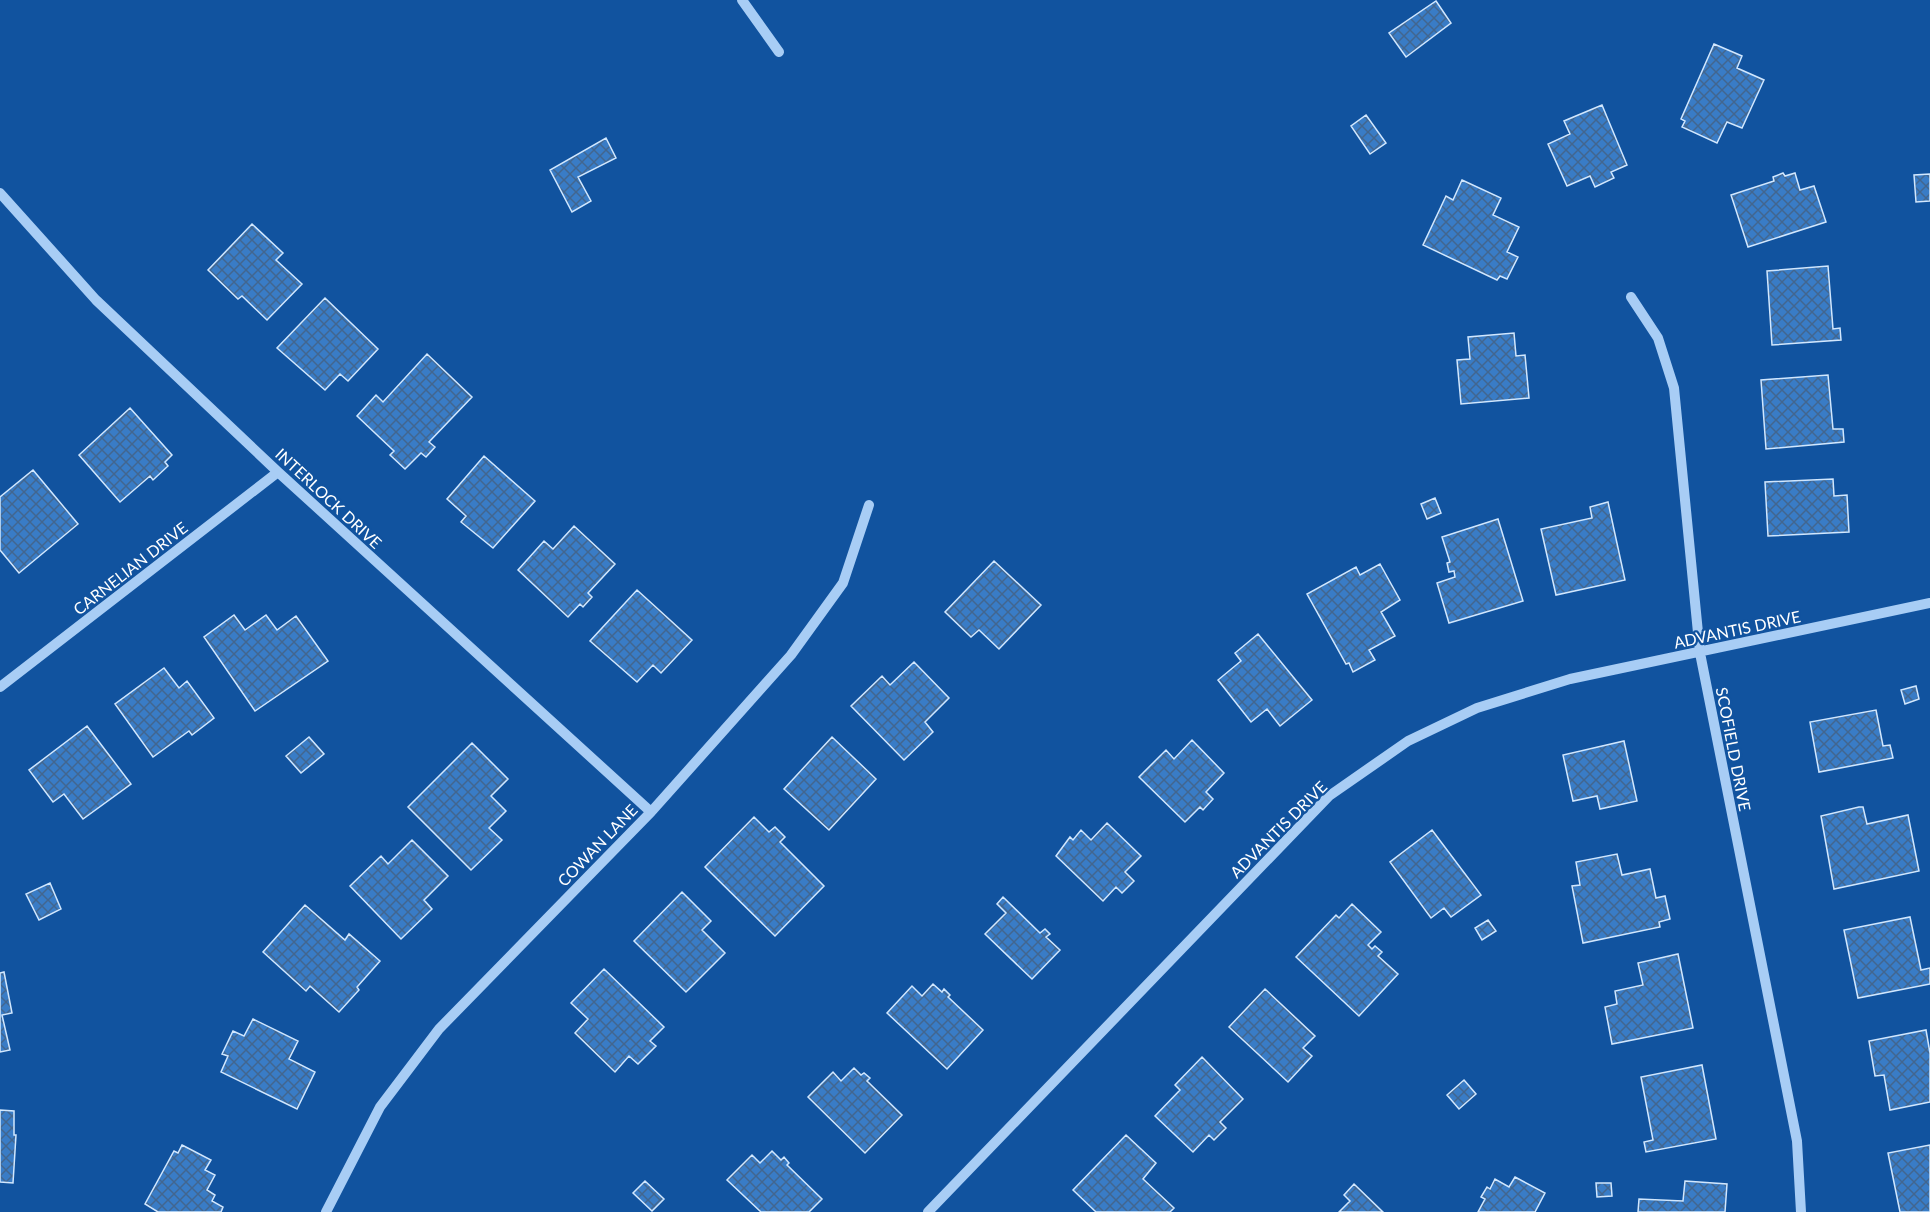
<svg xmlns="http://www.w3.org/2000/svg" width="1930" height="1212" font-family="Lato,sans-serif">
<defs>
<pattern id="building-cross-hatch" width="8" height="8" patternUnits="userSpaceOnUse" patternTransform="scale(1.5)"><rect width="8" height="8" fill="#397cc6"/><path d="M0 0l8 8M0 8l8-8" fill="none" stroke="#42668f"/></pattern>
</defs>
<rect width="100%" height="100%" fill="#11539f"/>
<path fill="url(#building-cross-hatch)" stroke="#d1e7fe" stroke-width="1.5" d="M 1436,1 L 1451,23 L 1406,57 L 1389,33 Z
M 1714,44 L 1742,56 L 1737,68 L 1764,80 L 1742,128 L 1727,122 L 1717,143 L 1682,127 L 1685,121 L 1681,119 Z
M 1602,105 L 1627,165 L 1611,172 L 1614,178 L 1595,187 L 1590,176 L 1567,186 L 1548,144 L 1570,134 L 1564,121 Z
M 1366,115 L 1386,143 L 1370,154 L 1351,126 Z
M 606,138 L 616,158 L 578,177 L 591,201 L 572,212 L 550,170 Z
M 1783,173 L 1785,176 L 1795,173 L 1800,190 L 1814,186 L 1826,222 L 1748,247 L 1731,195 L 1774,181 L 1773,177 Z
M 1930,174 L 1930,201 L 1916,202 L 1914,175 Z
M 1462,180 L 1501,198 L 1493,215 L 1519,227 L 1507,252 L 1518,257 L 1507,279 L 1500,276 L 1497,280 L 1423,245 L 1446,196 L 1453,200 Z
M 252,224 L 283,253 L 276,260 L 302,284 L 267,320 L 242,296 L 238,299 L 208,270 Z
M 1828,266 L 1833,329 L 1840,328 L 1841,340 L 1772,345 L 1767,271 Z
M 325,298 L 378,349 L 348,381 L 340,374 L 325,390 L 277,348 Z
M 1514,333 L 1516,356 L 1525,355 L 1529,398 L 1461,404 L 1457,360 L 1470,359 L 1468,337 Z
M 427,354 L 472,397 L 429,442 L 435,447 L 426,457 L 421,453 L 405,469 L 390,455 L 394,451 L 357,416 L 376,395 L 383,402 Z
M 1828,375 L 1833,429 L 1843,429 L 1844,442 L 1766,449 L 1761,380 Z
M 130,408 L 172,455 L 165,462 L 168,466 L 153,480 L 150,476 L 120,502 L 79,455 Z
M 484,456 L 535,501 L 493,548 L 461,522 L 466,516 L 447,499 Z
M 33,470 L 78,524 L 19,573 L 0,550 L 0,497 Z
M 1833,479 L 1834,496 L 1847,495 L 1849,532 L 1768,536 L 1765,482 Z
M 1435,498 L 1441,513 L 1427,519 L 1421,504 Z
M 1608,502 L 1625,580 L 1556,595 L 1541,529 L 1592,518 L 1590,507 Z
M 1498,519 L 1523,601 L 1449,623 L 1437,583 L 1455,577 L 1454,571 L 1449,572 L 1447,563 L 1450,562 L 1442,537 Z
M 574,526 L 615,564 L 588,593 L 592,597 L 583,607 L 580,604 L 568,617 L 518,570 L 544,541 L 553,549 Z
M 994,561 L 1041,605 L 999,649 L 979,630 L 971,637 L 945,612 Z
M 1380,564 L 1400,600 L 1381,612 L 1395,636 L 1369,650 L 1375,660 L 1353,672 L 1349,663 L 1346,664 L 1307,594 L 1356,567 L 1360,575 Z
M 637,590 L 692,640 L 661,673 L 653,665 L 637,682 L 590,641 Z
M 234,615 L 245,630 L 266,615 L 277,630 L 296,616 L 328,661 L 255,711 L 204,637 Z
M 1258,634 L 1312,700 L 1280,726 L 1267,709 L 1251,722 L 1218,680 L 1241,661 L 1235,653 Z
M 914,662 L 949,698 L 925,722 L 933,732 L 904,760 L 851,706 L 882,676 L 890,685 Z
M 164,668 L 179,688 L 187,681 L 214,718 L 192,735 L 189,731 L 153,757 L 115,704 Z
M 1916,686 L 1919,699 L 1905,704 L 1901,690 Z
M 1876,710 L 1883,746 L 1890,745 L 1893,758 L 1819,772 L 1810,722 Z
M 87,726 L 131,784 L 83,819 L 64,794 L 53,802 L 29,770 Z
M 309,737 L 324,754 L 301,773 L 286,756 Z
M 832,737 L 876,779 L 829,830 L 784,789 Z
M 1192,740 L 1224,773 L 1206,792 L 1213,799 L 1203,810 L 1200,807 L 1185,822 L 1139,777 L 1166,750 L 1174,759 Z
M 1624,741 L 1637,801 L 1600,809 L 1597,796 L 1573,801 L 1563,755 Z
M 472,743 L 508,779 L 491,796 L 506,811 L 489,828 L 502,840 L 471,870 L 408,807 Z
M 1859,807 L 1863,807 L 1867,824 L 1908,815 L 1919,871 L 1834,889 L 1821,816 Z
M 754,817 L 769,832 L 775,827 L 785,837 L 780,842 L 824,886 L 775,936 L 705,867 Z
M 1107,823 L 1141,856 L 1125,872 L 1134,881 L 1122,893 L 1116,887 L 1103,901 L 1056,856 L 1070,837 L 1073,840 L 1081,830 L 1091,840 Z
M 1432,830 L 1481,895 L 1451,917 L 1444,908 L 1431,918 L 1390,862 Z
M 412,840 L 448,876 L 424,900 L 432,909 L 401,939 L 350,886 L 381,856 L 388,864 Z
M 1617,854 L 1622,875 L 1650,869 L 1656,898 L 1665,896 L 1670,919 L 1659,922 L 1660,927 L 1583,943 L 1572,886 L 1580,885 L 1576,862 Z
M 50,883 L 61,909 L 39,920 L 26,894 Z
M 682,892 L 711,921 L 702,930 L 725,953 L 686,992 L 634,941 Z
M 1003,897 L 1040,933 L 1045,929 L 1050,934 L 1046,937 L 1060,950 L 1032,979 L 985,934 L 1006,913 L 997,904 Z
M 1352,904 L 1381,932 L 1368,945 L 1372,949 L 1375,946 L 1382,952 L 1378,956 L 1398,974 L 1359,1016 L 1296,957 L 1336,915 L 1339,918 Z
M 305,905 L 345,940 L 349,934 L 380,961 L 357,987 L 359,990 L 339,1012 L 310,986 L 306,991 L 263,952 Z
M 1910,917 L 1921,970 L 1930,968 L 1930,984 L 1858,998 L 1844,930 Z
M 1488,920 L 1496,931 L 1482,940 L 1475,928 Z
M 1678,954 L 1693,1028 L 1612,1044 L 1605,1007 L 1617,1004 L 1615,991 L 1643,985 L 1638,963 Z
M 604,969 L 664,1027 L 650,1041 L 656,1046 L 638,1064 L 629,1056 L 615,1072 L 575,1033 L 588,1019 L 571,1003 Z
M 4,972 L 12,1013 L 2,1015 L 10,1050 L 0,1052 L 0,973 Z
M 933,984 L 942,992 L 944,989 L 950,995 L 948,997 L 983,1030 L 947,1069 L 887,1013 L 912,986 L 922,996 Z
M 1265,989 L 1315,1036 L 1303,1048 L 1312,1056 L 1288,1082 L 1229,1027 Z
M 253,1019 L 298,1041 L 289,1059 L 315,1072 L 297,1109 L 221,1072 L 228,1056 L 222,1054 L 233,1031 L 244,1036 Z
M 1926,1030 L 1930,1053 L 1930,1102 L 1890,1110 L 1884,1075 L 1875,1076 L 1869,1041 Z
M 1202,1057 L 1243,1099 L 1220,1122 L 1226,1128 L 1214,1140 L 1209,1135 L 1193,1152 L 1155,1116 L 1180,1090 L 1175,1085 Z
M 1702,1065 L 1716,1139 L 1646,1152 L 1644,1142 L 1653,1140 L 1641,1077 Z
M 854,1068 L 861,1075 L 864,1073 L 870,1078 L 867,1081 L 902,1115 L 865,1153 L 808,1097 L 833,1072 L 841,1081 Z
M 1464,1080 L 1476,1094 L 1459,1109 L 1447,1095 Z
M 0,1110 L 14,1111 L 14,1135 L 16,1135 L 13,1183 L 0,1182 Z
M 1126,1135 L 1156,1163 L 1143,1179 L 1174,1208 L 1170,1212 L 1096,1212 L 1073,1190 Z
M 182,1145 L 211,1160 L 205,1170 L 215,1175 L 207,1190 L 215,1195 L 212,1201 L 223,1207 L 221,1212 L 158,1212 L 145,1204 L 174,1151 L 178,1153 Z
M 1930,1145 L 1930,1212 L 1900,1212 L 1888,1153 Z
M 772,1151 L 781,1160 L 784,1157 L 789,1163 L 787,1165 L 822,1199 L 809,1212 L 761,1212 L 727,1180 L 752,1155 L 760,1163 Z
M 1515,1177 L 1545,1193 L 1535,1212 L 1478,1212 L 1485,1199 L 1481,1197 L 1487,1187 L 1490,1189 L 1495,1179 L 1509,1187 Z
M 645,1181 L 664,1199 L 652,1211 L 633,1193 Z
M 1685,1181 L 1727,1184 L 1725,1212 L 1638,1212 L 1639,1199 L 1683,1201 Z
M 1596,1183 L 1611,1183 L 1612,1196 L 1597,1197 Z
M 1354,1184 L 1383,1212 L 1339,1212 L 1350,1201 L 1344,1195 Z"/>
<g fill="none" stroke-linecap="round" stroke-linejoin="round">
<path stroke="#a8cdf5" stroke-width="10" d="M 742,0 L 779,52
M 0,193 L 96,300 L 278,472 L 651,812
M 1631,297 L 1658,338 L 1674,388 L 1700,653 L 1797,1141 L 1801,1212
M 0,687 L 278,472
M 326,1212 L 380,1107 L 439,1029 L 651,812 L 791,655 L 843,583 L 869,505
M 928,1212 L 1329,796 L 1408,741 L 1477,708 L 1570,679 L 1930,603"/>
</g>
<g text-anchor="middle" dominant-baseline="central" stroke-width="4.5" stroke-linejoin="round" paint-order="stroke">
<g font-size="16" fill="#fff" stroke="#11539f">
<text transform="translate(329 498) rotate(43)">INTERLOCK DRIVE</text>
<text transform="translate(130 568) rotate(-38)">CARNELIAN DRIVE</text>
<text transform="translate(1737 629) rotate(-12)">ADVANTIS DRIVE</text>
<text transform="translate(1734 749) rotate(79)">SCOFIELD DRIVE</text>
<text transform="translate(1278 829) rotate(-45)">ADVANTIS DRIVE</text>
<text transform="translate(597 845) rotate(-46)">COWAN LANE</text>
</g>
</g>
</svg>
